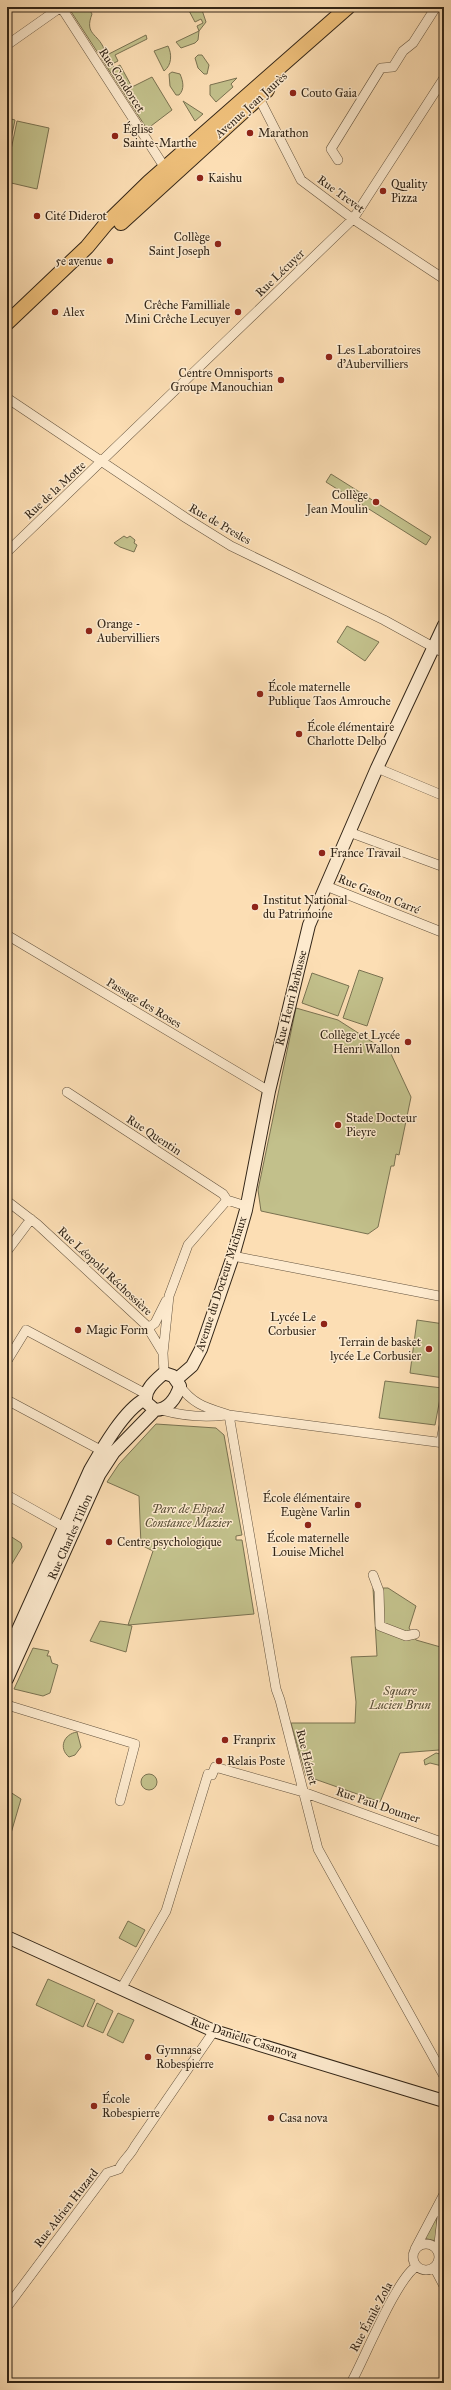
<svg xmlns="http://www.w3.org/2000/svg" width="451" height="2390" font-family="'IM FELL Great Primer',serif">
<rect width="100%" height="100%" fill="#fcdeb4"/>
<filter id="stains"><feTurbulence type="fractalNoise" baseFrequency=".005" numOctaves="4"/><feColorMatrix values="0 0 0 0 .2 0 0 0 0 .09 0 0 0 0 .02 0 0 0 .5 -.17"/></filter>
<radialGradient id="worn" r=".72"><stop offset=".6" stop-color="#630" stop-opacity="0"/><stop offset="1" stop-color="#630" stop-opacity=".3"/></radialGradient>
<path fill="#c2c08b" stroke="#7a7251" d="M 70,7 L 88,7 L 92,14 C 84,35 98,33 104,49 L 98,53 L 70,10 Z
M 187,7 L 201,7 L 206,22 L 199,31 L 198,40 L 195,43 L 181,48 L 176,42 L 199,31 L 197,26 L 203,23 L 201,19 L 195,22 Z
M 146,35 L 147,39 L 115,55 L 118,61 L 112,64 L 114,68 L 120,65 L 132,87 L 152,77 L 172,110 L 147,129 L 101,58 Z
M 168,46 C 172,54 172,65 164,71 L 154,51 Z
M 198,55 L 202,55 L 209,65 L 207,74 L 204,74 L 198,68 L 195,58 Z
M 172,72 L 180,74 C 183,81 185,89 179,95 L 176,95 L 170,86 L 169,74 Z
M 237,78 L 231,84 L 233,87 L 216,102 L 210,95 L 210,85 Z
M 183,101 L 203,114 L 195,121 Z
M 7,118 L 15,120 L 7,158 Z
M 17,121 L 49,128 L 37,189 L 7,182 L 7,169 Z
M 331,474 L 431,537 L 426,545 L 326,482 Z
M 124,536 L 127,538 L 130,536 L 135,540 L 134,543 L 137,545 L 134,552 L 120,547 L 114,543 Z
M 347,626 L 379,642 L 365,661 L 337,642 Z
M 359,970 L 383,978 L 367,1026 L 343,1018 Z
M 312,973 L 349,986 L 338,1016 L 302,1003 Z
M 296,1008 L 338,1020 L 391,1054 L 411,1097 L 399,1155 L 396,1154 L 394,1166 L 391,1166 L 378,1227 L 368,1234 L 261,1211 L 258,1190 Z
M 417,1320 L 444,1324 L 444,1378 L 410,1373 Z
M 385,1381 L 442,1388 L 435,1425 L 379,1418 Z
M 156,1424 L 216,1428 L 224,1435 L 242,1535 L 236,1536 L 236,1540 L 242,1540 L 254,1614 L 128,1625 L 132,1626 L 126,1652 L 90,1641 L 100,1621 L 128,1625 L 153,1551 L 141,1545 L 139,1496 L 107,1482 L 119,1464 Z
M 7,1534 L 21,1543 L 22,1547 L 7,1572 Z
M 373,1588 L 388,1588 L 416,1606 L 409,1628 L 416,1640 L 444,1648 L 444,1751 L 439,1750 L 400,1753 L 380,1802 L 306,1776 L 291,1723 L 355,1723 L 356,1702 L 351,1657 L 377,1656 Z
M 33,1648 L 49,1651 L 47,1656 L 50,1656 L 52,1663 L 58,1665 L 50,1693 L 43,1696 L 14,1689 Z
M 77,1732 L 81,1747 L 75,1755 L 69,1757 C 58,1748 64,1734 77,1732 Z
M 436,1753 L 444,1755 L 442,1766 L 430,1763 L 425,1765 L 424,1760 Z
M141 1782a8 8 0 1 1 16 0a8 8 0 1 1-16 0Z
M 7,1790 L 21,1799 L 7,1847 Z
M 128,1921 L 145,1930 L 136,1947 L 119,1938 Z
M 48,1979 L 95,2000 L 83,2027 L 36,2005 Z
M 97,2003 L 113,2011 L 103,2033 L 87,2026 Z
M 118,2013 L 134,2020 L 123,2043 L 107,2035 Z
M 437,2214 L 436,2241 L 423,2238 Z"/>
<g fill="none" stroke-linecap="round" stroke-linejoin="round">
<defs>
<path id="street" d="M 61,7 L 165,168 L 164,172
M 7,45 L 61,7
M 259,98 L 301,180 L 353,219 L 444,279
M 338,160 L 331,149 L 381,68 L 393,67 L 403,51 L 413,43 L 436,7
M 7,398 L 186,518 L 231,546 L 384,620 L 444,653
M 7,552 L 353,219 L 444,78
M 377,768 L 444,796
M 349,832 L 444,867
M 326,886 L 444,933
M 7,935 L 269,1091
M 67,1092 L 223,1194 L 227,1200
M 227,1200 L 246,1206
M 7,1201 L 37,1224 L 146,1325 L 163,1353 L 164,1373
M 7,1251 L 31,1219
M 233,1256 L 444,1297
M 148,1328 L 155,1323 L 166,1301
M 163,1353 L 169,1296 L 188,1245 L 227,1200
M 7,1361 L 26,1330 L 146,1394
M 180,1386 C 193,1405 208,1408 229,1415 L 444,1443
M 7,1400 L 106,1453
M 161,1410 C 183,1416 203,1418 226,1415
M 229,1415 L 276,1689 L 280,1700 L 318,1849 L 444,2076
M 441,1441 L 444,1425
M 7,1495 L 64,1527
M 373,1575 L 379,1591 L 380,1626 L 406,1636 L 415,1634
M 7,1705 L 135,1744 L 120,1801
M 121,1989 L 166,1911 L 208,1774 L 212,1775 L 215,1767 L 303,1792 L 444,1843
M413 2257a13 13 0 1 1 26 0a13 13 0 1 1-26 0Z
M 415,2249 L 444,2194
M 438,2252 L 444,2200
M 434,2267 L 444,2286
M 7,2307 L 107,2173 L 119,2169 C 123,2160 130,2156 135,2146 L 214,2031
M 351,2383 C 364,2360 397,2277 417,2266"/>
<path id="secondary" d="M 164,1373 L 173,1376 L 180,1386 C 176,1398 168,1410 155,1410 L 147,1403 C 142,1391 156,1380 164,1373 Z
M 177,1379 L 192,1366 L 201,1349 L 233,1256 L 246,1210 L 269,1091 L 309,925 L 377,768 L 444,625
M 7,1654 L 90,1470 C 102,1449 124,1410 145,1399
M 7,1679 L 99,1475 L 114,1452 L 155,1410
M 7,1937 L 214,2031 L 444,2101"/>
<path id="primary" d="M 121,223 L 267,90
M 7,323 L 87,247 L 106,224 L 149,182 L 348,7"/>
</defs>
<use href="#street" stroke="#64533e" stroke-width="10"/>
<use href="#secondary" stroke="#322517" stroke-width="14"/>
<use href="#primary" stroke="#322517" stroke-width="16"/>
<use href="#street" stroke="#fdeace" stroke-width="9"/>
<use href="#secondary" stroke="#fdeace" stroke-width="12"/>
<use href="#primary" stroke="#eebf7a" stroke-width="14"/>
</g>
<g fill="#8f2418" stroke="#fdeace" stroke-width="1.5">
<circle cx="293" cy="93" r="4"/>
<circle cx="250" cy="133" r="4"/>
<circle cx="115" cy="136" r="4"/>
<circle cx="200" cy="178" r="4"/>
<circle cx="383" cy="191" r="4"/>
<circle cx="37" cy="216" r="4"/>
<circle cx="218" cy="244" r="4"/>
<circle cx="110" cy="261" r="4"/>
<circle cx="55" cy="312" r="4"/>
<circle cx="238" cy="312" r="4"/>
<circle cx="329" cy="357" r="4"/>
<circle cx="281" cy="380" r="4"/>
<circle cx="376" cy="502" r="4"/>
<circle cx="89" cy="631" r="4"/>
<circle cx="260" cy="694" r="4"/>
<circle cx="299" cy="734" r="4"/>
<circle cx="322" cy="853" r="4"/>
<circle cx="255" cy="907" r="4"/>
<circle cx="408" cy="1042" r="4"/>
<circle cx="338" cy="1125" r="4"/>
<circle cx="324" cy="1324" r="4"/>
<circle cx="78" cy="1330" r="4"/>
<circle cx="429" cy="1349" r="4"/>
<circle cx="358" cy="1505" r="4"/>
<circle cx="308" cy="1525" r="4"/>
<circle cx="109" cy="1542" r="4"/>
<circle cx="225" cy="1740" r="4"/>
<circle cx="219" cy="1761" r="4"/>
<circle cx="148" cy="2057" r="4"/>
<circle cx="94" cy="2106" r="4"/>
<circle cx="271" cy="2118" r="4"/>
</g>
<g text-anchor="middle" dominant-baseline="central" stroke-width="3" stroke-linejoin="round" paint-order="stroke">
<g font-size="12" fill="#322517" stroke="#fdeace">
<text transform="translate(122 80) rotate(57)">Rue Condorcet</text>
<text transform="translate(251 105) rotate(-42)">Avenue Jean Jaurès</text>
<text transform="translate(341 194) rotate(36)">Rue Trevet</text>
<text transform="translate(280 273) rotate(-44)">Rue Lécuyer</text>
<text transform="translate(55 490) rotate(-43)">Rue de la Motte</text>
<text transform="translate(220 524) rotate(30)">Rue de Presles</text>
<text transform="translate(379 894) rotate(22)">Rue Gaston Carré</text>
<text transform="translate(291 998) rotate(-76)">Rue Henri Barbusse</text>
<text transform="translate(144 1003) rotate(31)">Passage des Roses</text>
<text transform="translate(154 1135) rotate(33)">Rue Quentin</text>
<text transform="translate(105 1271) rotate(43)">Rue Léopold Réchossière</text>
<text transform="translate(221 1284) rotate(-72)">Avenue du Docteur Michaux</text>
<text transform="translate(70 1537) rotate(-66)">Rue Charles Tillon</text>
<text transform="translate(307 1757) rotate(76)">Rue Hémet</text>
<text transform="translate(378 1805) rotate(19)">Rue Paul Doumer</text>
<text transform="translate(244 2038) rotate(18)">Rue Danielle Casanova</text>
<text transform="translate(66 2208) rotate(-52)">Rue Adrien Huzard</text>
<text transform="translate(371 2317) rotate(-62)">Rue Émile Zola</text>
</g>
<g font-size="12" fill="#322517" stroke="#fdeace" text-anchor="start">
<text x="301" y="93">Couto Gaia</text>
<text x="123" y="129">Église<tspan x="123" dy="14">Sainte-Marthe</tspan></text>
<text x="258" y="133">Marathon</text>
<text x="208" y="178">Kaishu</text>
<text x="391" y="184">Quality<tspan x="391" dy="14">Pizza</tspan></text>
<text x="45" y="216">Cité Diderot</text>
<text x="210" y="237" text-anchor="end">Collège<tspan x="210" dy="14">Saint Joseph</tspan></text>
<text x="102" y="261" text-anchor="end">5e avenue</text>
<text x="230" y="305" text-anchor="end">Crêche Familliale<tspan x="230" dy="14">Mini Crêche Lecuyer</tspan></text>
<text x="63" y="312">Alex</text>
<text x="337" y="350">Les Laboratoires<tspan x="337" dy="14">d’Aubervilliers</tspan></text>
<text x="273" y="373" text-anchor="end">Centre Omnisports<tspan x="273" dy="14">Groupe Manouchian</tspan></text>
<text x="368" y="495" text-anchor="end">Collège<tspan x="368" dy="14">Jean Moulin</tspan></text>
<text x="97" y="624">Orange -<tspan x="97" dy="14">Aubervilliers</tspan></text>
<text x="268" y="687">École maternelle<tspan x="268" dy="14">Publique Taos Amrouche</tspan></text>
<text x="307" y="727">École élémentaire<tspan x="307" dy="14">Charlotte Delbo</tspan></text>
<text x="330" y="853">France Travail</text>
<text x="263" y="900">Institut National<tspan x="263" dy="14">du Patrimoine</tspan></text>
<text x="400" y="1035" text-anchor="end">Collège et Lycée<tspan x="400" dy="14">Henri Wallon</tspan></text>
<text x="346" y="1118">Stade Docteur<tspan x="346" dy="14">Pieyre</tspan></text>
<text x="316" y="1317" text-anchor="end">Lycée Le<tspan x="316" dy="14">Corbusier</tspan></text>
<text x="86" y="1330">Magic Form</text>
<text x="421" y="1342" text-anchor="end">Terrain de basket<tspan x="421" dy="14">lycée Le Corbusier</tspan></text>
<text x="350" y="1498" text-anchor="end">École élémentaire<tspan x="350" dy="14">Eugène Varlin</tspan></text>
<text x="308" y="1538" text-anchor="middle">École maternelle<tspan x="308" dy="14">Louise Michel</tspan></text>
<text x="117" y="1542">Centre psychologique</text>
<text x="233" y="1740">Franprix</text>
<text x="227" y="1761">Relais Poste</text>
<text x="156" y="2050">Gymnase<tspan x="156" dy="14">Robespierre</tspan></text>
<text x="102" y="2099">École<tspan x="102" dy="14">Robespierre</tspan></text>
<text x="279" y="2118">Casa nova</text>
</g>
<g font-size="12" font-style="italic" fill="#564c34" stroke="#fdeace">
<text x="188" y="1509">Parc de Ehpad<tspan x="188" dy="14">Constance Mazier</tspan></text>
<text x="400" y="1691">Square<tspan x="400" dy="14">Lucien Brun</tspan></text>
</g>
</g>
<rect width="451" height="2390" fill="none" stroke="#fcdeb4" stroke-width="24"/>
<rect x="8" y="8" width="435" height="2374" fill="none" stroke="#322517" stroke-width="2"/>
<rect x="12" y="12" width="427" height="2366" fill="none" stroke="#322517"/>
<rect width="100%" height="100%" filter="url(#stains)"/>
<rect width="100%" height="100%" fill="url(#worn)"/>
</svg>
